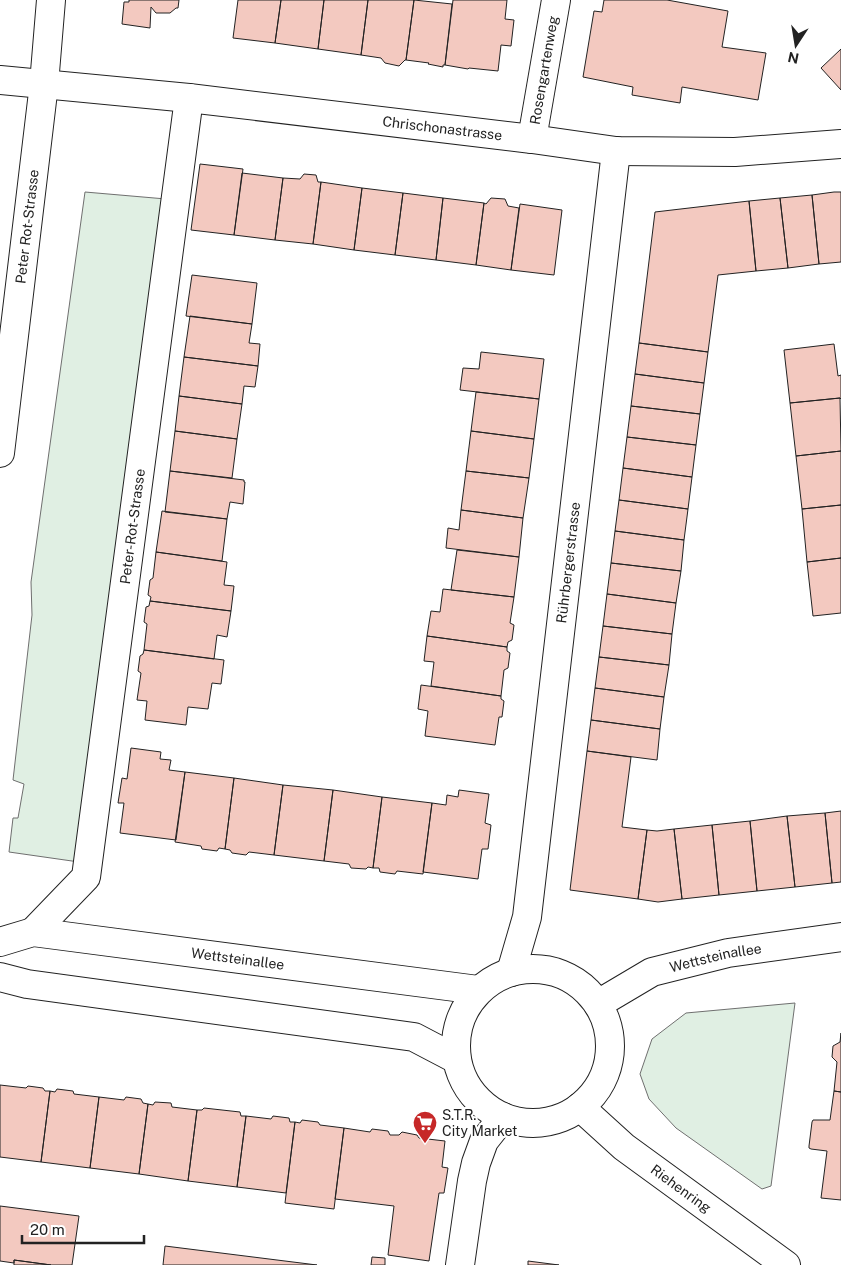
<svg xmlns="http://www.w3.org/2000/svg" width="841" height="1265" font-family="'Public Sans',sans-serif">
<rect width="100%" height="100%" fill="#fff"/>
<path fill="#e0efe3" stroke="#6f6f6f" d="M 85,192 L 166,199 L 79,862 L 9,852 L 13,818 L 18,818 L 24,784 L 13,780 L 32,615 L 31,582 Z
M 795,1003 L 771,1186 L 762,1189 L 676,1128 L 649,1099 L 640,1074 L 652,1039 L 686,1013 Z"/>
<path fill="#f3c9c0" stroke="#222" d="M 129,0 L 179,0 L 178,8 L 176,8 L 170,13 L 156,13 L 151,7 L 150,28 L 122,24 L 124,2 L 129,2 Z
M 238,0 L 281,0 L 275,43 L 233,38 Z
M 281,0 L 324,0 L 318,49 L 275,43 Z
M 324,0 L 368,0 L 361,55 L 318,49 Z
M 368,0 L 414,0 L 406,60 L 405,60 L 399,66 L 385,63 L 381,58 L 361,55 Z
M 414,0 L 452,4 L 445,65 L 443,65 L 443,67 L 428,64 L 429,63 L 406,60 Z
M 453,0 L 507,0 L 505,19 L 514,20 L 511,46 L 501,45 L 498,71 L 469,68 L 468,69 L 445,65 Z
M 604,0 L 667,0 L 728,11 L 722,47 L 766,53 L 758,100 L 682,87 L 680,103 L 632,95 L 633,87 L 583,77 L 594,11 L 602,12 Z
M 841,49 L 841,90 L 821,68 Z
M 200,164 L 243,169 L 234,235 L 191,230 Z
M 242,173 L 283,178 L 275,240 L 234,235 Z
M 304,174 L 316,175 L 318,182 L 321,182 L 313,244 L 275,240 L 283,178 L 300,179 Z
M 321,182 L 362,188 L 354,250 L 313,244 Z
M 362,188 L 403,193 L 395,255 L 354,250 Z
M 834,192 L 841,192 L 841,262 L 819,264 L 812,195 Z
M 403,193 L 443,198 L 436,260 L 395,255 Z
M 812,195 L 819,264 L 788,268 L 780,198 Z
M 443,198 L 484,203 L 476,265 L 436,260 Z
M 491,198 L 505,199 L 508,206 L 519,208 L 511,270 L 476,265 L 484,203 L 486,204 Z
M 780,198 L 788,268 L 756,271 L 749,201 Z
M 749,201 L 756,271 L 718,275 L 708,352 L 639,343 L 655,212 Z
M 520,204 L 562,210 L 554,275 L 511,270 Z
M 192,275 L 257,283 L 252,324 L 186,316 Z
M 190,316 L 252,324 L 249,343 L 260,344 L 258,366 L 184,357 Z
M 639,343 L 708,352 L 704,383 L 635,374 Z
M 834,344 L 838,376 L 841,375 L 841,399 L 840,398 L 790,403 L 784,350 Z
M 481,352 L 544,359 L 539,399 L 460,390 L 463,368 L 479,369 Z
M 184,357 L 258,366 L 255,387 L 244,386 L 242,404 L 179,396 Z
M 635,374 L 704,383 L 700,414 L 631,406 Z
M 476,392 L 539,399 L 534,439 L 471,431 Z
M 179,396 L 242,404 L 237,439 L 175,431 Z
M 840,398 L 841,451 L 796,456 L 790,403 Z
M 631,406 L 700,414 L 696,445 L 627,437 Z
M 175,431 L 237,439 L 232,478 L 170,471 Z
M 471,431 L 534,439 L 529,478 L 466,471 Z
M 627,437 L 696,445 L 692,477 L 623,468 Z
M 841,451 L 841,505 L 802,509 L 796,456 Z
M 623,468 L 692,477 L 688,509 L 619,500 Z
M 170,471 L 244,480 L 244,482 L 245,482 L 243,504 L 230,502 L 227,519 L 165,512 Z
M 466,471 L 529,478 L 523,518 L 461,510 Z
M 619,500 L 688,509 L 684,540 L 615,531 Z
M 841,505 L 841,558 L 807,562 L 802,509 Z
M 461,510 L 523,518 L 519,557 L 446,548 L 448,528 L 459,530 Z
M 162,511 L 227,519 L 222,561 L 156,552 Z
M 615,531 L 684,540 L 681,571 L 611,563 Z
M 457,550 L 519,557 L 514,597 L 451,590 Z
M 156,552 L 227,562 L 224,585 L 234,586 L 231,611 L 150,601 L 151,597 L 148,595 L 150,580 L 153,578 Z
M 841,558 L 841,613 L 813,616 L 807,562 Z
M 611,563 L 681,571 L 676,603 L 607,594 Z
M 443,589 L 514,597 L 510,623 L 514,625 L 512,640 L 508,642 L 507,647 L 427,636 L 431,611 L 440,612 Z
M 607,594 L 676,603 L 672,634 L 603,626 Z
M 150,601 L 231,611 L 227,637 L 217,635 L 214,659 L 144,650 L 147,624 L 144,622 L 146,607 L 149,606 Z
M 603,626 L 672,634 L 669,665 L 599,657 Z
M 427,636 L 507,647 L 507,651 L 510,653 L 508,668 L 504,670 L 501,696 L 431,686 L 434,662 L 424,661 Z
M 144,650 L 224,660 L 221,684 L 212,683 L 208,709 L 188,707 L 186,725 L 145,720 L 147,701 L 137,700 L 141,673 L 138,671 L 140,656 L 143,654 Z
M 599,657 L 669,665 L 664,697 L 595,688 Z
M 421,685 L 501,696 L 501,699 L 504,701 L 502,717 L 499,717 L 495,745 L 425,736 L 428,711 L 418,709 Z
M 595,688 L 664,697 L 660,729 L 591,720 Z
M 591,720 L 660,729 L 657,760 L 587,751 Z
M 131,748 L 161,752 L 160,759 L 171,760 L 169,770 L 185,772 L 176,840 L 120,833 L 124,803 L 118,803 L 122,778 L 127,779 Z
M 587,751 L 631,757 L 622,827 L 647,830 L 638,899 L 570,890 Z
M 185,772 L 234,778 L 225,849 L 219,848 L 217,851 L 202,849 L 201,846 L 175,842 Z
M 234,778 L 283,785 L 274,855 L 249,852 L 246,855 L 232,853 L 230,850 L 225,849 Z
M 283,785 L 333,790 L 324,861 L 274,855 Z
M 333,790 L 382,797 L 373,868 L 368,867 L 366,869 L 351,868 L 349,864 L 324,861 Z
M 459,790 L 489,794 L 485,823 L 491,825 L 488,849 L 482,849 L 478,879 L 423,872 L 432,803 L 446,805 L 447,795 L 458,797 Z
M 382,797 L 432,803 L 423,874 L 397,871 L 395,874 L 380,872 L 379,868 L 373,868 Z
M 841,811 L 841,882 L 832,883 L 825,813 Z
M 825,813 L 832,883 L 795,887 L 787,816 Z
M 787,816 L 795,887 L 757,891 L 750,821 Z
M 750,821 L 757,891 L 719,895 L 712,825 Z
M 712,825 L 719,895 L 682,899 L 674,829 Z
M 674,829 L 682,899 L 658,902 L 638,899 L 647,830 L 657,831 Z
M 841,1033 L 841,1092 L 834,1091 L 837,1062 L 832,1057 L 833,1046 L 840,1042 Z
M 0,1085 L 26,1088 L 28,1086 L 43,1088 L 45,1091 L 50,1091 L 41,1162 L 0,1157 Z
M 57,1089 L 73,1091 L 74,1094 L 99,1097 L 90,1168 L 41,1162 L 50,1091 L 55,1092 Z
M 834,1091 L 841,1092 L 841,1200 L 821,1198 L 827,1151 L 811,1149 L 809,1148 L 809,1146 L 812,1122 L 813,1120 L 830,1120 Z
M 99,1097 L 124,1100 L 126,1097 L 141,1099 L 143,1103 L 148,1104 L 139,1174 L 90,1168 Z
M 155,1102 L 171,1103 L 172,1107 L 197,1110 L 188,1181 L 139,1174 L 148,1104 L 153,1105 Z
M 204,1108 L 240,1112 L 241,1116 L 246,1116 L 237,1187 L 188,1181 L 197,1110 L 202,1110 Z
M 246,1116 L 271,1119 L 273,1116 L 289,1118 L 290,1122 L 295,1122 L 286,1193 L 237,1187 Z
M 302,1120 L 318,1122 L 320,1125 L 344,1128 L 334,1209 L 285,1203 L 295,1122 L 300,1123 Z
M 344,1128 L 370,1132 L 372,1129 L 388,1131 L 390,1135 L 399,1135 L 402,1132 L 417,1135 L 419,1138 L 445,1141 L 442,1167 L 448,1168 L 444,1193 L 439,1193 L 429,1261 L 388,1255 L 394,1206 L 335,1199 Z
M 0,1206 L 79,1216 L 72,1265 L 51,1265 L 14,1260 L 14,1263 L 0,1261 Z
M 165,1246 L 317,1265 L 163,1265 Z
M 372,1257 L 385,1258 L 385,1265 L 371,1265 Z
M 14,1260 L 51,1265 L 14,1265 Z
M 528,1261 L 559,1265 L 528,1265 Z"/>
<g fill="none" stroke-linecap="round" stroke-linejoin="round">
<defs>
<g id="minor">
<path id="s1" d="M 0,80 L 189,98 L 532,139 L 616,151 L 735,152 L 841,144"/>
<path id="s2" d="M 532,139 L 556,0"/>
<path id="s3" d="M 0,453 L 44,84 L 51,0"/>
<path id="s4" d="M 33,932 L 86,877 L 189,98"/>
<path id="s5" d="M 511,972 L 527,917 L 616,151"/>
<path id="s6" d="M 598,1004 L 652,972 L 728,953 L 841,937"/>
<path d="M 460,1265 L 472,1181 L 476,1163 L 484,1141 L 503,1117"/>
</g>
<g id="major">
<path id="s7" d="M 0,942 L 33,932 L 478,990"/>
<circle cx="533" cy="1046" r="77"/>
<path d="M 0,977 L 27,984 L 414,1037 L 456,1059"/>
<path id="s8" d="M 580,1107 L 624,1147 L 786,1265"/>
</g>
</defs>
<use href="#minor" stroke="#222" stroke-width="30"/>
<use href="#major" stroke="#222" stroke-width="30"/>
<use href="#minor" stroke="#fff" stroke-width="28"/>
<use href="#major" stroke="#fff" stroke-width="28"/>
</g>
<defs>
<symbol id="supermarket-pin" viewBox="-11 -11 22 30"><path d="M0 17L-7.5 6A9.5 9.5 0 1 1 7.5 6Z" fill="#c62828" stroke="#fff"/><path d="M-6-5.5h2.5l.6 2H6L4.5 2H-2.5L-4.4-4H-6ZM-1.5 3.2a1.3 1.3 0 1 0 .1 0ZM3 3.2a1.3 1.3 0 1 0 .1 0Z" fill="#fff"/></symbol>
</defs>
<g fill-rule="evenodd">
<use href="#supermarket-pin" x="411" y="1109" width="28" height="38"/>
</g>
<g text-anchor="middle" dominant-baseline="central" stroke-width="4" stroke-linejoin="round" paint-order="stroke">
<g font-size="14" fill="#222" stroke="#fff">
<text stroke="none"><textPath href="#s2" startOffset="70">Rosengartenweg</textPath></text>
<text stroke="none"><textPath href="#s1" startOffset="445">Chrischonastrasse</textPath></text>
<text stroke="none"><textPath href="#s3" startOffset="228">Peter Rot-Strasse</textPath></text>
<text stroke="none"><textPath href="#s4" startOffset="430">Peter-Rot-Strasse</textPath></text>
<text stroke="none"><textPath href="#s5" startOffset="414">Rührbergerstrasse</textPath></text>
<text stroke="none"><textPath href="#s6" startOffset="128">Wettsteinallee</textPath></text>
<text stroke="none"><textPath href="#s7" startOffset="241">Wettsteinallee</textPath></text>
<text stroke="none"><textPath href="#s8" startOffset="130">Riehenring</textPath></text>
</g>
<g font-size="14" fill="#222" stroke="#fff" text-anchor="start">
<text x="442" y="1115">S.T.R.<tspan x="442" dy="16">City Market</tspan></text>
</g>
</g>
<g transform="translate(796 45) rotate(192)" stroke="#ffffff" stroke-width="4" paint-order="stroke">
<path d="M0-4L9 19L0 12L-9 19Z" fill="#222222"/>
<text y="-8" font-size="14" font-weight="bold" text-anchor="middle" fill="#222222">N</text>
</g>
<path d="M22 1235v8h122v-8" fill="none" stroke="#222222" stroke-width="2.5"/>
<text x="30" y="1235" font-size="15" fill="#222222" stroke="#ffffff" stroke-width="4" paint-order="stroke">20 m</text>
</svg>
